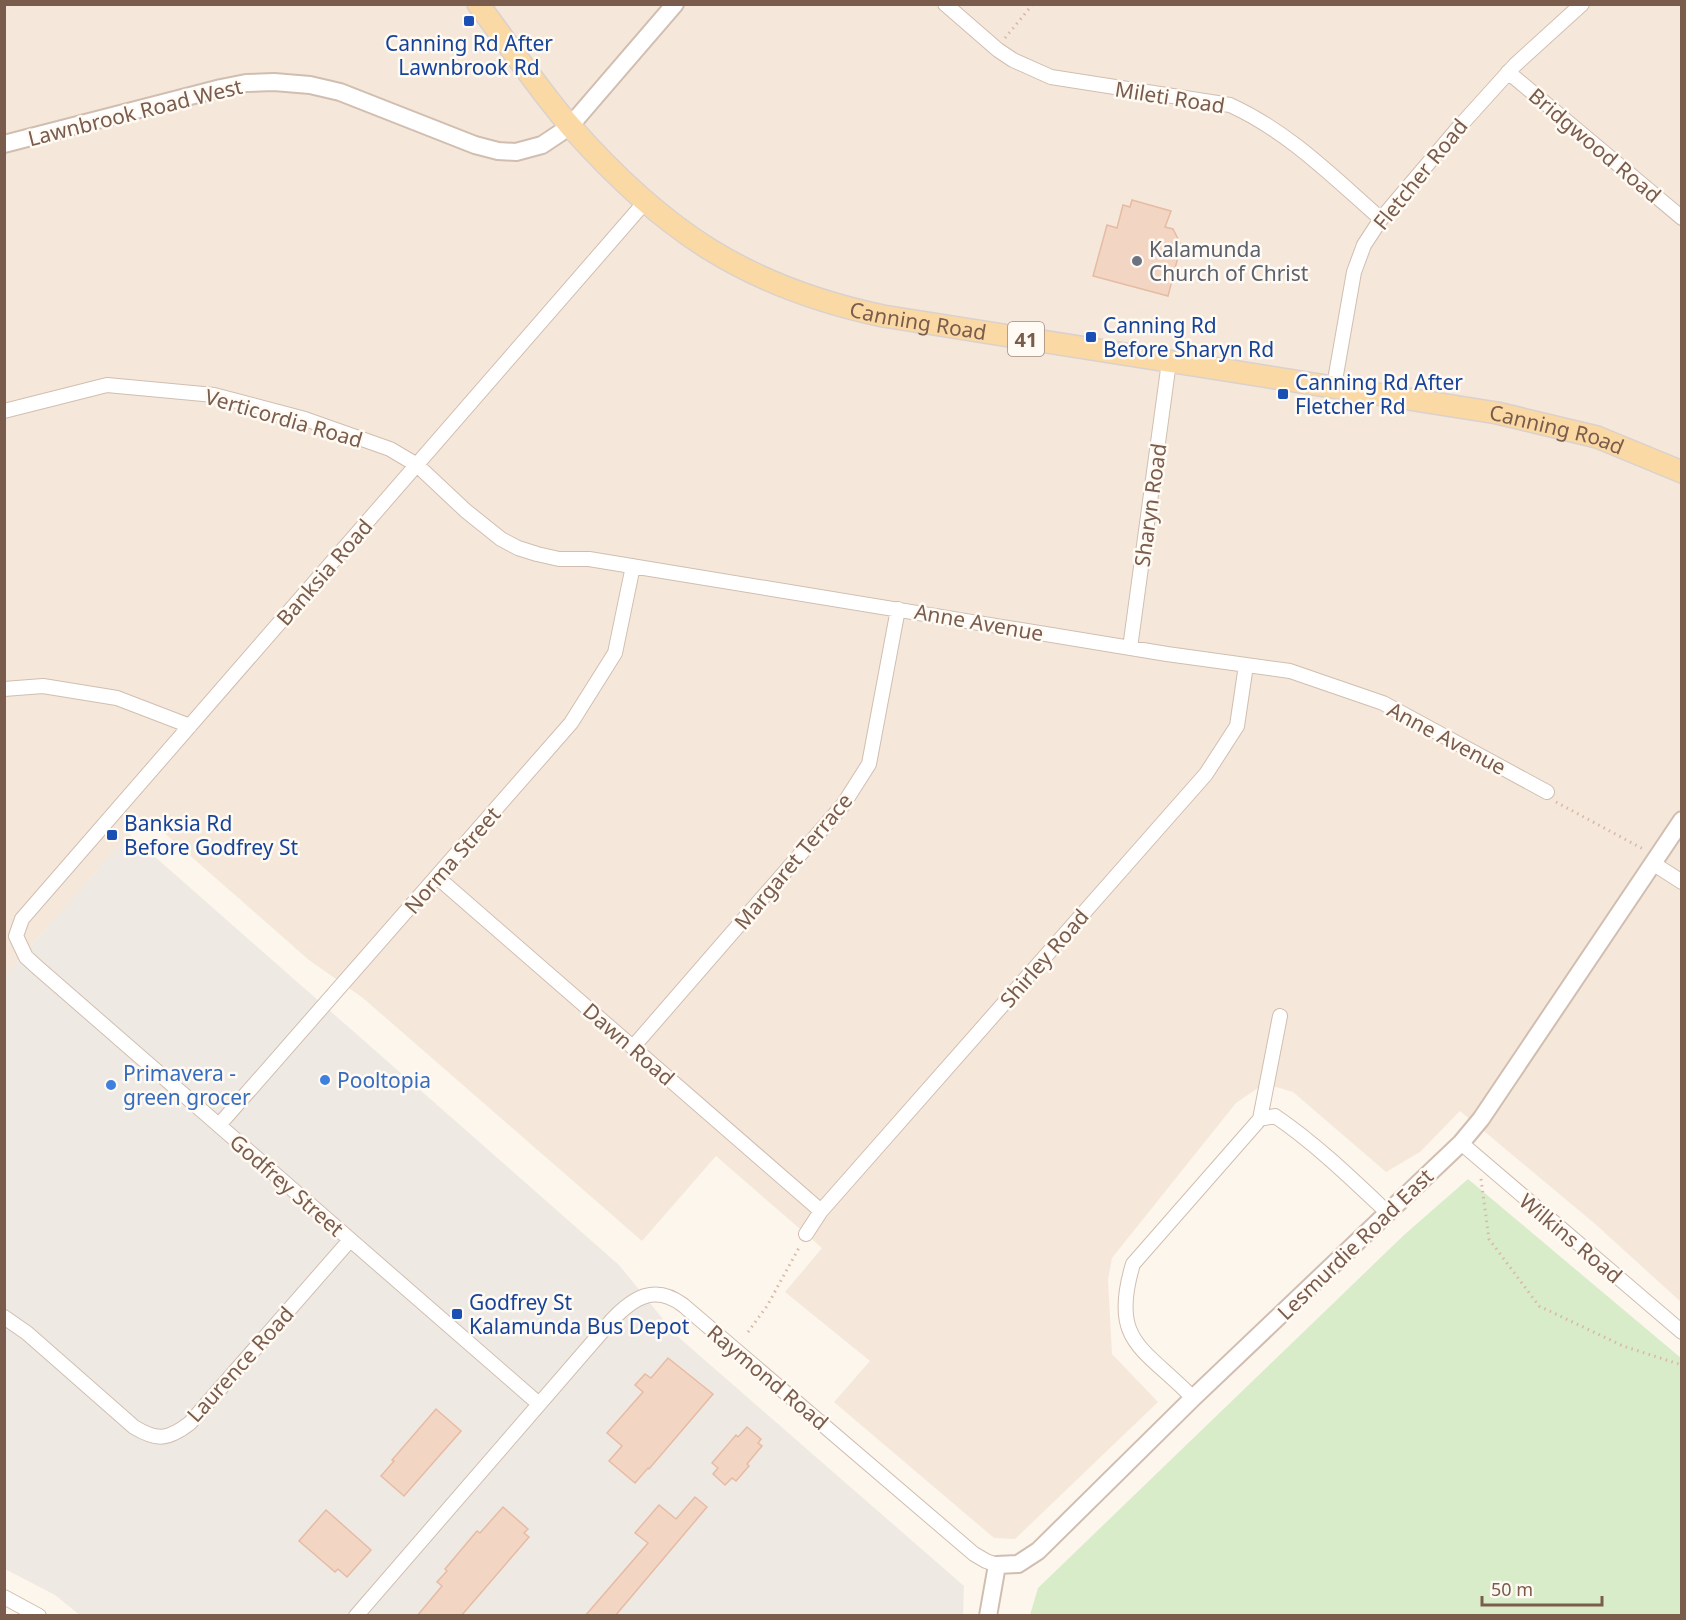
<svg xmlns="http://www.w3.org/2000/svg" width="1686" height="1620" font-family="'Noto Sans',sans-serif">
<rect width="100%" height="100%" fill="#fdf6ec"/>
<path fill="#f5e8da" d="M 5,5 L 1681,5 L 1681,1302 L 1594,1223 L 1460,1111 L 1420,1152 L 1386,1172 L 1293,1092 L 1276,1087 L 1258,1088 L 1236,1103 L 1112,1258 L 1108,1280 L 1112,1354 L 1158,1402 L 1015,1539 L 994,1538 L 834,1402 L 870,1361 L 785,1292 L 822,1248 L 716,1156 L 642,1241 L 363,998 L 309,960 L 145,816 L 5,976 Z"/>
<path fill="#efe9e4" d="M 129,834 L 619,1265 L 676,1335 L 964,1586 L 963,1616 L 81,1616 L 55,1595 L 5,1569 L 5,976 Z"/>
<path fill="#d8ecc9" d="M 1468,1179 L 1681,1358 L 1681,1615 L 1030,1615 L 1038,1588 L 1404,1235 Z"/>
<path fill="#f3d5c3" stroke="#e6bba3" stroke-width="1.5" d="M 1132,200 L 1171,211 L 1165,227 L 1173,229 L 1181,245 L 1168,296 L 1093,276 L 1107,225 L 1117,228 L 1123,205 L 1130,207 Z
M 668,1358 L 713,1394 L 649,1469 L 648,1468 L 635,1483 L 609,1461 L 622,1446 L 607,1433 L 643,1392 L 635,1385 L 645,1374 L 651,1378 Z
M 436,1409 L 461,1431 L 404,1496 L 381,1476 L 394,1461 L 392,1460 Z
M 747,1427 L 761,1439 L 758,1443 L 762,1446 L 747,1464 L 749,1466 L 736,1481 L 732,1478 L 725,1485 L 713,1474 L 718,1468 L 712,1463 L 736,1435 L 738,1437 Z
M 695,1497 L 707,1507 L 615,1616 L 585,1616 L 648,1543 L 635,1533 L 659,1505 L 676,1519 Z
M 503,1507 L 528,1529 L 524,1533 L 529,1537 L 461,1616 L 417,1616 L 442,1586 L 437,1582 L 447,1571 L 445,1569 L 477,1531 L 480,1533 Z
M 326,1510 L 371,1550 L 347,1577 L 338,1569 L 335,1572 L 299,1541 Z"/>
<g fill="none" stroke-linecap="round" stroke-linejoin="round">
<defs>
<path id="minor" d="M 945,4 L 998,50 L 1013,60 L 1051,77 L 1230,105 C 1289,132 1332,176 1381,219
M 1508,72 L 1682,218
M 1334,386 L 1354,272 L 1364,245 L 1381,219 L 1459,127 L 1515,65 L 1582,4
M 4,411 L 107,385 L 214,395 L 305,419 L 390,449 L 417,465 L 466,511 L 501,539 L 518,548 L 537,554 L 559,559 L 589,559 L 1167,654 L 1290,671 L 1383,703 L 1547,792
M 1130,648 L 1169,362
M 4,689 L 43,686 L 117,698 L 190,726
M 1654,864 L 1682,882
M 437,877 L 821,1211
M 16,936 L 22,919 L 645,202
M 16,936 L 26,957 L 37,967 L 539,1404
M 1280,1016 L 1260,1119 L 1275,1116 C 1316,1144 1352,1179 1388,1213
M 633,1047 L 843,805 L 869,764 L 898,609
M 219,1125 L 571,723 L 615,653 L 633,566
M 1461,1143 L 1682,1332
M 806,1234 L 821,1211 L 1206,774 L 1237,726 L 1246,665
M 4,1317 L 27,1333 L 134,1427 C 157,1441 168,1440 190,1423 L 350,1240
M 1193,1398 C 1145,1348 1109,1343 1133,1264 L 1260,1119
M 4,1597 L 39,1616
M 356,1616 L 612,1320 C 634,1297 655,1284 683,1305 L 974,1554 L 986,1561 L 997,1565"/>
<path id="tertiary" d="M 4,144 L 221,88 L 246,83 L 274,82 L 310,85 L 340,92 L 475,145 L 498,151 L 516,152 L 542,145 L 560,133 L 570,126 L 675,4
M 988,1616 L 997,1565 L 1018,1564 L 1038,1551 L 1193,1398 L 1461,1143 L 1481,1119 L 1682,820"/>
<g id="primary">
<path id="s1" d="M 478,4 C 509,45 538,89 571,127 C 663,231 746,287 883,316 L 1497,413 L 1597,437 L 1682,472"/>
</g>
</defs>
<use href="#minor" stroke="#d1beb0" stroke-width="16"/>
<use href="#tertiary" stroke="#d1beb0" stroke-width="20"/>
<use href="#primary" stroke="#dad1cd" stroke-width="24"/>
<path stroke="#d9b8a5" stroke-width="3" stroke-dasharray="1.5 4.5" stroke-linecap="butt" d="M 1005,38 L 1033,4
M 1556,802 L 1645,850
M 1481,1179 L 1489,1239 L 1539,1306 L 1623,1346 L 1682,1365
M 748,1332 L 767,1306 L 800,1246"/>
<use href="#minor" stroke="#fff" stroke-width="14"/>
<use href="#tertiary" stroke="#fff" stroke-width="16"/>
<use href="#primary" stroke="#fbd9a5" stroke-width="21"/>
</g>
<g fill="#1a4fb4" stroke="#fffaf3" stroke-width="2">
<rect x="463" y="15" width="12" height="12" rx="3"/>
<rect x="1085" y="331" width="12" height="12" rx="3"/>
<rect x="1277" y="388" width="12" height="12" rx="3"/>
<rect x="106" y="829" width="12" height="12" rx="3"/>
<rect x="451" y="1308" width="12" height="12" rx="3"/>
</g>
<circle fill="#6b7280" stroke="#fffaf3" stroke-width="2" cx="1137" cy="261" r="6"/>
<g fill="#3f7fe0" stroke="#fffaf3" stroke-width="2">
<circle cx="325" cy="1080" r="6"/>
<circle cx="111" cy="1085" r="6"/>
</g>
<g text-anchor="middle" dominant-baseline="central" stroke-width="5" stroke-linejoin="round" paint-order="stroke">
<rect fill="#fffaf3" stroke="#a28b7f" stroke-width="1.5" x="1008" y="322" width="36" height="34" rx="4.5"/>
<g font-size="20" font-weight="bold" fill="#7a5c4d">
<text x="1026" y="339">41</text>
</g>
<g font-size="21" fill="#164399" stroke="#fffaf3" text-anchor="start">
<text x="469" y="43" text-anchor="middle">Canning Rd After<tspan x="469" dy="24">Lawnbrook Rd</tspan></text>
<text x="1103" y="325">Canning Rd<tspan x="1103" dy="24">Before Sharyn Rd</tspan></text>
<text x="1295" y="382">Canning Rd After<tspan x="1295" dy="24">Fletcher Rd</tspan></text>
<text x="124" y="823">Banksia Rd<tspan x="124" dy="24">Before Godfrey St</tspan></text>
<text x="469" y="1302">Godfrey St<tspan x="469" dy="24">Kalamunda Bus Depot</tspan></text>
</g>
<g font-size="21" fill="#7a5c4d" stroke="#fffaf3">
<text transform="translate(1170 97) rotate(9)">Mileti Road</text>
<text transform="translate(135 112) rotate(-14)">Lawnbrook Road West</text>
<text transform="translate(1595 145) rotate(40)">Bridgwood Road</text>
<text transform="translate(1420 174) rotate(-51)">Fletcher Road</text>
<text stroke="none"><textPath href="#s1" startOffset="562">Canning Road</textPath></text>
<text transform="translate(284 418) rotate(16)">Verticordia Road</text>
<text stroke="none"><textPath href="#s1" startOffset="1210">Canning Road</textPath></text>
<text transform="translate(1150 505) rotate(-82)">Sharyn Road</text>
<text transform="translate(324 572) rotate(-49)">Banksia Road</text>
<text transform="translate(979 622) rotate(10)">Anne Avenue</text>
<text transform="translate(1447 738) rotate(28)">Anne Avenue</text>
<text transform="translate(452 860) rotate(-49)">Norma Street</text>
<text transform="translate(793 861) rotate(-50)">Margaret Terrace</text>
<text transform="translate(1044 958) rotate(-49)">Shirley Road</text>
<text transform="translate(629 1044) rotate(41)">Dawn Road</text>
<text transform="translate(287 1185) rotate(41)">Godfrey Street</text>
<text transform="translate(1571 1238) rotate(40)">Wilkins Road</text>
<text transform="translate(1355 1244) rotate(-44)">Lesmurdie Road East</text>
<text transform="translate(240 1364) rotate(-48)">Laurence Road</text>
<text transform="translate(768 1377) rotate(40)">Raymond Road</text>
</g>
<g font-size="21" fill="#5b616d" stroke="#fffaf3" text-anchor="start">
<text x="1149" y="249">Kalamunda<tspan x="1149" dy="24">Church of Christ</tspan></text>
</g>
<g font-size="21" fill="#366cbe" stroke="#fffaf3" text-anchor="start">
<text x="123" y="1073">Primavera -<tspan x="123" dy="24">green grocer</tspan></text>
<text x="337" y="1080">Pooltopia</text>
</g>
</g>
<rect width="1686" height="1620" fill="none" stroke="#7a5c4d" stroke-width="12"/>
<path d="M1482 1596v9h120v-9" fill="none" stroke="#7a5c4d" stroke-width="3"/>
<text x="1491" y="1596" font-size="18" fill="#7a5c4d" stroke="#fffaf3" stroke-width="4.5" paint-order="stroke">50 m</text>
</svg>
